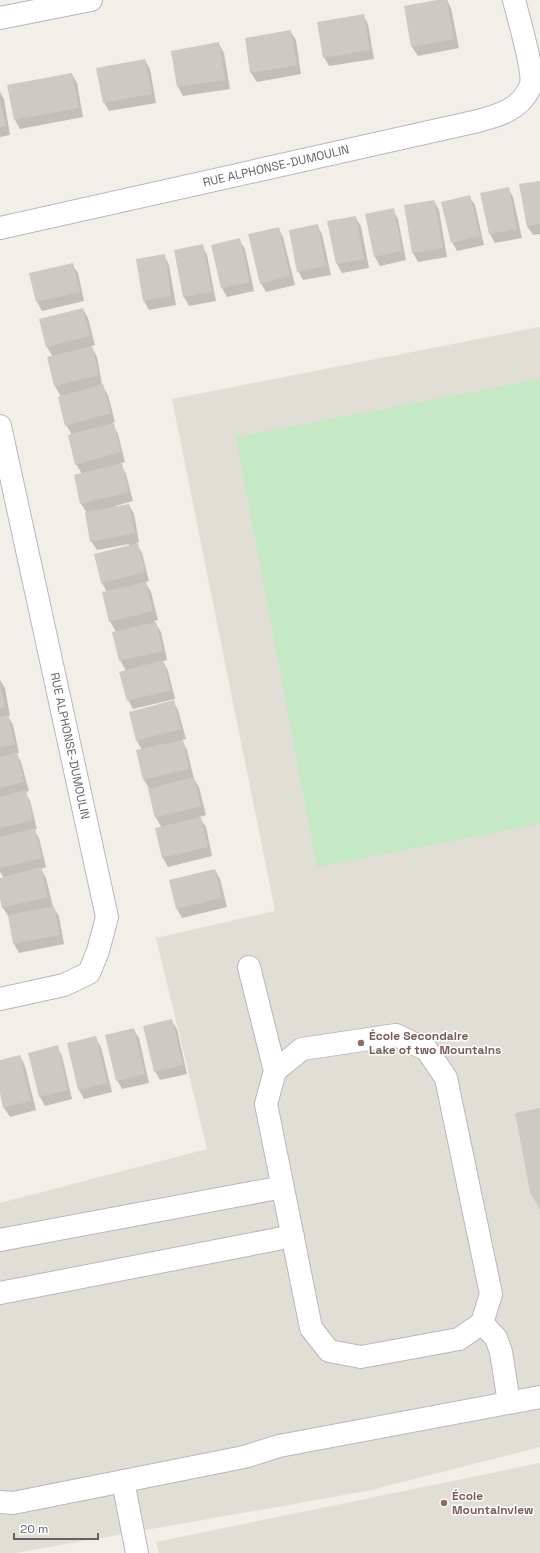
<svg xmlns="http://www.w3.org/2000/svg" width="540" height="1553" font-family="'Space Grotesk',sans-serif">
<rect width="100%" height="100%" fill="#f1efe8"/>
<path fill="#e1ded6" d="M 540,327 L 540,1447 L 367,1491 L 15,1553 L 0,1553 L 0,1203 L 207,1149 L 156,938 L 275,911 L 172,399 Z
M 540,1463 L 540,1553 L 159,1553 L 156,1542 Z"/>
<path fill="#c5e8c5" d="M 540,379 L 540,824 L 317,867 L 236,437 Z"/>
<path fill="#0003" d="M 442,0 L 447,0 L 451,8 L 459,48 L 418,56 L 412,47 L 405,7 Z
M 363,15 L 368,24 L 374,59 L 329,66 L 324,57 Z
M 290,31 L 296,40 L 301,74 L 257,82 L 251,73 L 246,39 Z
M 219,44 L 224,53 L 230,89 L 183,96 L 178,87 L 172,51 Z
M 145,60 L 150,69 L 156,103 L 109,111 L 104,102 Z
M 72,74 L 77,83 L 83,117 L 20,129 L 15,120 L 9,86 Z
M 0,92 L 4,99 L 10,135 L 0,137 Z
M 540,182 L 540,234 L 533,235 L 527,226 L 520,185 Z
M 508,188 L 513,197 L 522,238 L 495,243 L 490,234 Z
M 469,196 L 475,205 L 484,245 L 457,251 L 452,242 Z
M 434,201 L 439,210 L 447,257 L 418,262 L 413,253 Z
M 393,210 L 398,219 L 406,260 L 380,266 L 375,257 Z
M 355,217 L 361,226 L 369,268 L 342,273 L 337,264 Z
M 317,225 L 322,234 L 331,275 L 303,280 L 298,271 Z
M 278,228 L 283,237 L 295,285 L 266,292 L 261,283 Z
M 239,240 L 245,249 L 254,291 L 227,297 L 222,288 L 212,246 Z
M 202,245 L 207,255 L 216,301 L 189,306 L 184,297 L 175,251 Z
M 164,255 L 169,265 L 176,305 L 149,310 L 144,301 L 137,260 Z
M 72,264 L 78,273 L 84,301 L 42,311 L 37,302 Z
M 83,309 L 88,318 L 95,345 L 91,346 L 97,357 L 102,385 L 108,395 L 115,422 L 112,423 L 118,434 L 125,462 L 120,463 L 126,474 L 133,501 L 115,506 L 116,507 L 129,505 L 134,514 L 139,542 L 136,543 L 142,553 L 149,581 L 145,582 L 151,592 L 158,620 L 154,621 L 161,632 L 167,660 L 163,661 L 168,671 L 175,699 L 133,709 L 128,700 L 126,671 L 120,660 L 116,632 L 110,621 L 107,592 L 102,583 L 129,546 L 129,544 L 97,550 L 91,541 L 87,513 L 81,504 L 82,474 L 76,464 L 72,435 L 66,425 L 61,397 L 55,386 L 48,358 L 53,357 L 47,347 L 40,320 Z
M 0,680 L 5,688 L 10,716 L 8,716 L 13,725 L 19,753 L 16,753 L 21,762 L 29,791 L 25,792 L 30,801 L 37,829 L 34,830 L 39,838 L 46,867 L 41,869 L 46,878 L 53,907 L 59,916 L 64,944 L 19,953 L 14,944 L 9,917 L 3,908 L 0,895 L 0,879 L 4,878 L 0,872 Z
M 173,701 L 178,710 L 186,739 L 182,740 L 187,750 L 194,779 L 199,787 L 206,815 L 199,817 L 206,827 L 212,856 L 168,867 L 163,858 L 156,829 L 162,828 L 156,818 L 150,790 L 144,780 L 142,750 L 137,741 L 130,712 Z
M 215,870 L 220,879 L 227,907 L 182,918 L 177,909 L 170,881 Z
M 171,1020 L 177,1029 L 187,1074 L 160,1080 L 155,1071 Z
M 133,1029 L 139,1038 L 149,1083 L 122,1089 L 117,1080 Z
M 96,1038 L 101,1047 L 112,1092 L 84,1099 L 79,1090 L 68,1044 Z
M 57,1047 L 62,1056 L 72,1099 L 45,1106 L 40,1097 L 30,1053 Z
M 20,1056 L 25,1066 L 36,1110 L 10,1117 L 4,1108 L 0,1089 L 0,1061 Z"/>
<path fill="#cccac5" d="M 437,0 L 447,0 L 454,39 L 411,47 L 404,6 Z
M 364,14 L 370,50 L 323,58 L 317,22 Z
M 291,30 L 297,65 L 250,73 L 245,38 Z
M 219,42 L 225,80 L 177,87 L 171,51 Z
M 145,59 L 152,94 L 103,103 L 96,68 Z
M 72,73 L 79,108 L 14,120 L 7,85 Z
M 0,99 L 6,126 L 0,127 Z
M 540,181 L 540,224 L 527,226 L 519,184 Z
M 509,187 L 517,229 L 489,234 L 480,193 Z
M 470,195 L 480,236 L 451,243 L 441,202 Z
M 434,200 L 443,248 L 412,253 L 404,205 Z
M 394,208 L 402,251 L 374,257 L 365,214 Z
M 356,216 L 364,259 L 336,264 L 327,221 Z
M 318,224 L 326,266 L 297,272 L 289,230 Z
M 279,227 L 290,276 L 260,284 L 248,234 Z
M 240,238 L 250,282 L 221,288 L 211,245 Z
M 203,244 L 212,292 L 183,297 L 174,250 Z
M 165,254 L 171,296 L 143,301 L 136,259 Z
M 73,263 L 80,292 L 36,302 L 29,273 Z
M 83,308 L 90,336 L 46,347 L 39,319 Z
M 92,346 L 99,375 L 54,386 L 47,357 Z
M 103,384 L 111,413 L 65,426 L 58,397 Z
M 114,423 L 121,452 L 75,465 L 68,435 Z
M 122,463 L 129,492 L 80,504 L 74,475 Z
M 129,504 L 135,533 L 90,542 L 85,512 Z
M 138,543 L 145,572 L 101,583 L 94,554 Z
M 146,582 L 153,611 L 109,622 L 102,592 Z
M 156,622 L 163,651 L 119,661 L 112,632 Z
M 163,660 L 171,690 L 127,701 L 119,672 Z
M 0,683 L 5,707 L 0,708 Z
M 174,700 L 181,729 L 136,741 L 129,712 Z
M 8,715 L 15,744 L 0,747 L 0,717 Z
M 183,740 L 189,769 L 143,780 L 136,750 Z
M 17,752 L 24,782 L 0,788 L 0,757 Z
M 194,777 L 201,806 L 155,818 L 148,789 Z
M 26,790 L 33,820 L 0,828 L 0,797 Z
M 201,817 L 208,847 L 162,858 L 155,828 Z
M 35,828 L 42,858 L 0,868 L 0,837 Z
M 41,867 L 48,897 L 2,908 L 0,899 L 0,878 Z
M 215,869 L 222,898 L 176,909 L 169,880 Z
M 54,906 L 60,935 L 13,944 L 8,915 Z
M 172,1019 L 183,1065 L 154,1072 L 143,1026 Z
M 134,1028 L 145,1074 L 116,1081 L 105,1035 Z
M 96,1036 L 107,1083 L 78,1090 L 67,1043 Z
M 58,1045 L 68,1090 L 39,1097 L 28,1053 Z
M 20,1055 L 31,1101 L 3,1108 L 0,1093 L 0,1060 Z
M 540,1108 L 540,1210 L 530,1192 L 515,1113 Z"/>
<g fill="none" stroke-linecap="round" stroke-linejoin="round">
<defs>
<path id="minor" d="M 0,18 L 91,0
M 0,228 L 478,121 C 491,117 505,114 515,106 C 522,101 529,92 531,84 C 534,70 518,16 514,0
M 0,426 L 107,917 L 98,951 L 89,973 L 64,985 L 0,999
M 249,967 L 275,1071
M 396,1035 L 427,1050 L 446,1078 L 491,1294 L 482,1323 L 459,1339 L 361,1357 L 329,1351 L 311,1328 L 266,1104 L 275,1071 L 302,1049 Z
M 0,1240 L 283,1187
M 0,1293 L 293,1236
M 482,1323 L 496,1338 L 501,1352 L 509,1403
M 123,1481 L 137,1553
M 0,1502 L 13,1503 L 244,1457 L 279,1446 L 540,1397"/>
</defs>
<use href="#minor" stroke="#b5b8bc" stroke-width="24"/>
<use href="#minor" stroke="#fff" stroke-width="22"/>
</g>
<g fill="#8d6e63" stroke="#fff" stroke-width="1.5">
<circle cx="361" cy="1043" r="4"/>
<circle cx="444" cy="1503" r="4"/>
</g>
<g text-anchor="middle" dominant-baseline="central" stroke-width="3" stroke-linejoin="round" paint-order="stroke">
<g font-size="12" fill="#5f6368" stroke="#fff">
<text transform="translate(276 166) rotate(-13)">RUE ALPHONSE-DUMOULIN</text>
<text transform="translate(70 746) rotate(78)">RUE ALPHONSE-DUMOULIN</text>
</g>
<g font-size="12" font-weight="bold" fill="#785e54" stroke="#fff" text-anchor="start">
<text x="369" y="1036">École Secondaire<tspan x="369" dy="14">Lake of two Mountains</tspan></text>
<text x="452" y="1496">École<tspan x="452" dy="14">Mountainview</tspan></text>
</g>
</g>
<path d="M14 1533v6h84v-6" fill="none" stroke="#5f6368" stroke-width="2"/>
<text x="20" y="1533" font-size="12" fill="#5f6368" stroke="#ffffff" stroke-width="3" paint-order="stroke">20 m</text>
</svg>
